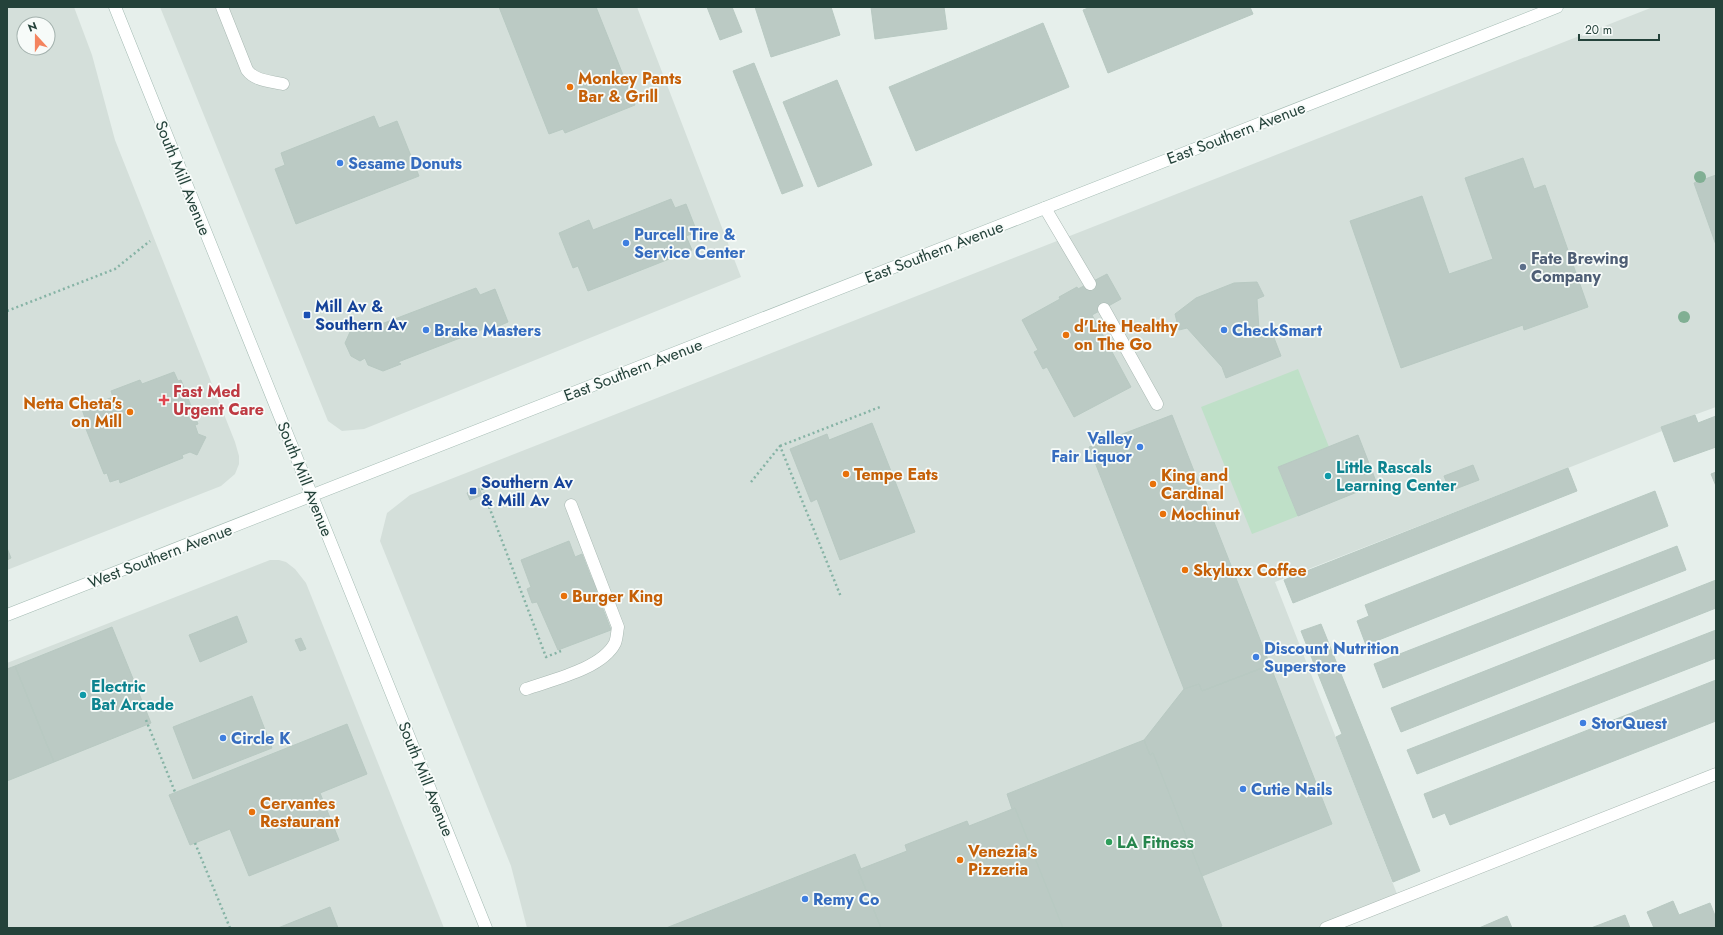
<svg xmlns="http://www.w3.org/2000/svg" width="1723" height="935" font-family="Jost,sans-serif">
<rect width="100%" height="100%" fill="#e6efeb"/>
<path fill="#d4dfda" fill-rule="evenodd" d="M 7,7 L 74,7 L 92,55 L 115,140 L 235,442 L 239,456 L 239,464 L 235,474 L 221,486 L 7,570 ZM 24,24 L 48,24 L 48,48 L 24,48 Z
M 160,7 L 637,7 L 741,277 L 364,429 L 342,431 L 328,421 Z
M 1653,7 L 1716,7 L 1716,407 L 1661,427 L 1662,431 L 1568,468 L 1275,582 L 1399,899 L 1326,928 L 527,928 L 511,866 L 380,541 L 387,513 L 410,495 Z
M 270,560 L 279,560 L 286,562 L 295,569 L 306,583 L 444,928 L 7,928 L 7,663 Z"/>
<path fill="#bfe0c8" d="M 1298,369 L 1329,447 L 1278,467 L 1298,516 L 1252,534 L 1201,407 Z"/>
<path fill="#bbcac4" stroke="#b8c9c2" d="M 499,7 L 596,7 L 635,105 L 565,133 L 563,129 L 549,134 Z
M 707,7 L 732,7 L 742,32 L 720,40 Z
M 755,7 L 831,7 L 840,35 L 771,57 Z
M 871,7 L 944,7 L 947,29 L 875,39 Z
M 1091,7 L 1250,7 L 1253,14 L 1108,73 L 1083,10 Z
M 1043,23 L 1069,87 L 916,151 L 889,87 Z
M 754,63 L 803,186 L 782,194 L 733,71 Z
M 837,80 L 872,165 L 818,187 L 783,102 Z
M 374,116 L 379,128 L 397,121 L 419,176 L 296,224 L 275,169 L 285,165 L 281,153 Z
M 1523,158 L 1534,189 L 1545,185 L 1588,307 L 1524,330 L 1523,325 L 1401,368 L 1350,221 L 1422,196 L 1449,274 L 1493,259 L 1465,178 Z
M 1716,175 L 1716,245 L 1694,183 Z
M 671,199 L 675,208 L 686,204 L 697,232 L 686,236 L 692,250 L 588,291 L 578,266 L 573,268 L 559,233 L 589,220 L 593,230 Z
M 1107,274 L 1121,299 L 1092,315 L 1131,387 L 1074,417 L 1047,367 L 1043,369 L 1034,352 L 1038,350 L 1022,320 L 1060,299 L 1059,297 L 1077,287 L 1078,289 Z
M 1257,282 L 1264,296 L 1257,299 L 1259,330 L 1271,330 L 1281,356 L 1226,378 L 1222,367 L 1187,328 L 1179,330 L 1175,314 L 1196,298 L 1234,283 Z
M 476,288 L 480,295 L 495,289 L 508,322 L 492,329 L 491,326 L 398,362 L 401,364 L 383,371 L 368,365 L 365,358 L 360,361 L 351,356 L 345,343 L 350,332 L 362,328 L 372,331 L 371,328 Z
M 174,372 L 178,381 L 181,380 L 198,424 L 195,425 L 198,434 L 206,437 L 197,455 L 190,452 L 182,455 L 183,458 L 120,483 L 119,479 L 110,482 L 107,473 L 104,474 L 82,419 L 85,418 L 82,409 L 113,397 L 111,391 L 140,380 L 142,384 Z
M 1172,415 L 1270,665 L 1202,691 L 1199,684 L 1184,689 L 1089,447 Z
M 1695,415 L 1698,423 L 1716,416 L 1716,447 L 1674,462 L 1661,427 Z
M 872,423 L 915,532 L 840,560 L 817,499 L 811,502 L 790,449 L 827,434 L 829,440 Z
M 1358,435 L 1377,484 L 1298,516 L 1278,467 Z
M 1473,465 L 1479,480 L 1450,491 L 1444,476 Z
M 1568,468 L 1577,491 L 1293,603 L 1284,580 Z
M 1716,472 L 1716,486 L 1711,474 Z
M 479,488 L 482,495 L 470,500 L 467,493 Z
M 1655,491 L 1668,526 L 1366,645 L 1357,621 L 1369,616 L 1365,605 Z
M 569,541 L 575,557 L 582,554 L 592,580 L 597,578 L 602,589 L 596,591 L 611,630 L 558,650 L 537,602 L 532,603 L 527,589 L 531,587 L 521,560 Z
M 1677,546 L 1686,570 L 1383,688 L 1374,664 Z
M 7,548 L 11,558 L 7,560 Z
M 1716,580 L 1716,608 L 1401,732 L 1391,708 Z
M 237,616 L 247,642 L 200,662 L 189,635 Z
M 1321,624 L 1420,871 L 1393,882 L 1336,737 L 1342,734 L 1301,631 Z
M 112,627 L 151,723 L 54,762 L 15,666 Z
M 1716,630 L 1716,658 L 1417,774 L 1407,750 Z
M 301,638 L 306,649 L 300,651 L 295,640 Z
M 1270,665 L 1332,824 L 1202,876 L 1153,753 L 1150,755 L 1144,740 L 1184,689 L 1199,684 L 1202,691 Z
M 15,666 L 54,762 L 7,781 L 7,669 Z
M 1716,680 L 1716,721 L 1450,825 L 1445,813 L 1433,818 L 1424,794 Z
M 252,696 L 272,748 L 193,779 L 173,727 Z
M 347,724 L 367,774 L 320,793 L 339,840 L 249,876 L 230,829 L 190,845 L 169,795 Z
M 1144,740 L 1150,755 L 1153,753 L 1222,926 L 1217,928 L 1063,928 L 1015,808 L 1012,809 L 1007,794 Z
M 1015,808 L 1063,928 L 881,928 L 858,870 L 907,851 L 905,845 L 967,821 L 969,826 Z
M 855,854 L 861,869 L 858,870 L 881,928 L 666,928 Z
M 1673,901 L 1679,915 L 1710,903 L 1716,918 L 1716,928 L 1654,928 L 1647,912 Z
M 330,907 L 338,928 L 278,928 Z
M 1625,915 L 1630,928 L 1591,928 Z
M 1507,916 L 1512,928 L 1479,928 Z"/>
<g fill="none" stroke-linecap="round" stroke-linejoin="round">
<defs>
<path id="service" d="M 222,7 L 247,70 C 255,81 270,81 283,84
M 1045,208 L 1090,284
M 1104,309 L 1157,404
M 526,689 C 551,680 602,669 615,643 C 617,638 617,632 618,627 L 571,505
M 1326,928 L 1716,774"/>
<path id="secondary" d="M 115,7 L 486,928
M 7,615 L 1557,7"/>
</defs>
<use href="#service" stroke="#a8b8b2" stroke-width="13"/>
<use href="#secondary" stroke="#a4bbb3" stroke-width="13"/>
<path stroke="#86b3a5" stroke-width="2.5" stroke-dasharray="2 3" stroke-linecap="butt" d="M 7,311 L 115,269 L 150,241
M 780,446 L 880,407
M 751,482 L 780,446 L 841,597
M 482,488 L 546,657 L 561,651
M 146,720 L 175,792
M 195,843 L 230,928"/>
<use href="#service" stroke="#fff" stroke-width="12"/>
<use href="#secondary" stroke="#fff" stroke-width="12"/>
</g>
<g fill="#80af93">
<circle cx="1700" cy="177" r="6"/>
<circle cx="1684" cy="317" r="6"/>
</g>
<g fill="#e8710a" stroke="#f7fbf9" stroke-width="1.5">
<circle cx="570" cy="87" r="4"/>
<circle cx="1066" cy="335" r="4"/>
<circle cx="130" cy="412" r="4"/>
<circle cx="846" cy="474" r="4"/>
<circle cx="1153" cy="484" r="4"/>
<circle cx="1163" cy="514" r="4"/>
<circle cx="1185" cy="570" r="4"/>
<circle cx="564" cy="596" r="4"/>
<circle cx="252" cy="812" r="4"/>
<circle cx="960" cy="860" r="4"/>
</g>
<g fill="#3f7fe0" stroke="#f7fbf9" stroke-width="1.5">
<circle cx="340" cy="163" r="4"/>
<circle cx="626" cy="243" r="4"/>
<circle cx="426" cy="330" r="4"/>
<circle cx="1224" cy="330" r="4"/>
<circle cx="1140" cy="447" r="4"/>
<circle cx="1256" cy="657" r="4"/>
<circle cx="1583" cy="723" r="4"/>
<circle cx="223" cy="738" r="4"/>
<circle cx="1243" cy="789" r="4"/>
<circle cx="805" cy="899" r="4"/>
</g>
<circle fill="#5c6f8a" stroke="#f7fbf9" stroke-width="1.5" cx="1523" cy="267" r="4"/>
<g fill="#1a4fb4" stroke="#f7fbf9" stroke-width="1.5">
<rect x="303" y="311" width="8" height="8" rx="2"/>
<rect x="469" y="487" width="8" height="8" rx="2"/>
</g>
<path fill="#e0444e" stroke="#f7fbf9" stroke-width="1.5" d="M162 394h4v4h4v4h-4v4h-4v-4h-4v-4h4z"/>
<g fill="#0f9aa8" stroke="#f7fbf9" stroke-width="1.5">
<circle cx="1328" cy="476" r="4"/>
<circle cx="83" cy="695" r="4"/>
</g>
<circle fill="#2e9e5b" stroke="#f7fbf9" stroke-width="1.5" cx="1109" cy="842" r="4"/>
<g text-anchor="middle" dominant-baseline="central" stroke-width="3.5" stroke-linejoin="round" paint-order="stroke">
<g font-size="16" font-weight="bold" fill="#c56008" stroke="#f7fbf9" text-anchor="start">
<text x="578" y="78">Monkey Pants<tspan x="578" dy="18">Bar &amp; Grill</tspan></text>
<text x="1074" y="326">d'Lite Healthy<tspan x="1074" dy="18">on The Go</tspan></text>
<text x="122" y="403" text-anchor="end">Netta Cheta's<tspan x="122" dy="18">on Mill</tspan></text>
<text x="854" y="474">Tempe Eats</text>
<text x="1161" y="475">King and<tspan x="1161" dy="18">Cardinal</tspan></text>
<text x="1171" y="514">Mochinut</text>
<text x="1193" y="570">Skyluxx Coffee</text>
<text x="572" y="596">Burger King</text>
<text x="260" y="803">Cervantes<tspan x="260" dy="18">Restaurant</tspan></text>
<text x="968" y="851">Venezia's<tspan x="968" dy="18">Pizzeria</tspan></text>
</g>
<g font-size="16" fill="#24423a" stroke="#f7fbf9">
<text transform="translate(1236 133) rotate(-21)">East Southern Avenue</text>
<text transform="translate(183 178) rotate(68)">South Mill Avenue</text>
<text transform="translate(934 252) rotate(-21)">East Southern Avenue</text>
<text transform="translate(633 370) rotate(-21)">East Southern Avenue</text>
<text transform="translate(305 479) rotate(68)">South Mill Avenue</text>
<text transform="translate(160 556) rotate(-21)">West Southern Avenue</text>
<text transform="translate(426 779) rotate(68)">South Mill Avenue</text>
</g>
<g font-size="16" font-weight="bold" fill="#366cbe" stroke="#f7fbf9" text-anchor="start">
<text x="348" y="163">Sesame Donuts</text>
<text x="634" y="234">Purcell Tire &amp;<tspan x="634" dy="18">Service Center</tspan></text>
<text x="434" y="330">Brake Masters</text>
<text x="1232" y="330">CheckSmart</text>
<text x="1132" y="438" text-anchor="end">Valley<tspan x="1132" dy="18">Fair Liquor</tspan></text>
<text x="1264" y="648">Discount Nutrition<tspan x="1264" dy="18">Superstore</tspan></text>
<text x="1591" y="723">StorQuest</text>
<text x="231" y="738">Circle K</text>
<text x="1251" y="789">Cutie Nails</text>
<text x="813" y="899">Remy Co</text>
</g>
<g font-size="16" font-weight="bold" fill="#4e5e75" stroke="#f7fbf9" text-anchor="start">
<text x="1531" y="258">Fate Brewing<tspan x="1531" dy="18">Company</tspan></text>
</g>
<g font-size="16" font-weight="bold" fill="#164399" stroke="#f7fbf9" text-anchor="start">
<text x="315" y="306">Mill Av &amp;<tspan x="315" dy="18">Southern Av</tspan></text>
<text x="481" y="482">Southern Av<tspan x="481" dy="18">&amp; Mill Av</tspan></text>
</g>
<g font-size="16" font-weight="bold" fill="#be3a42" stroke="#f7fbf9" text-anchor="start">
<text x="173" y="391">Fast Med<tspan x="173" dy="18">Urgent Care</tspan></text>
</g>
<g font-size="16" font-weight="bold" fill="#0d838f" stroke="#f7fbf9" text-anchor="start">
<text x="1336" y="467">Little Rascals<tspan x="1336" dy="18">Learning Center</tspan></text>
<text x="91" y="686">Electric<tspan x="91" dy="18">Bat Arcade</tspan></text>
</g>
<g font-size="16" font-weight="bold" fill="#27864d" stroke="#f7fbf9" text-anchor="start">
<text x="1117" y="842">LA Fitness</text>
</g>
</g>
<rect width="1723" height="935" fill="none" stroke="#24423a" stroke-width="16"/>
<g transform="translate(36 36) rotate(339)"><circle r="19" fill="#f7fbf9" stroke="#a3b1ad"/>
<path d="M0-3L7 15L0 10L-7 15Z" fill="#f4845f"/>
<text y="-6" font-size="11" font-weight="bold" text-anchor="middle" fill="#24423a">N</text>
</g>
<path d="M1579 34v6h80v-6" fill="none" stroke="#24423a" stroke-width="2"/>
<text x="1585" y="34" font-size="12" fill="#24423a" stroke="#f7fbf9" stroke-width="3" paint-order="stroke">20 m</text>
</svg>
